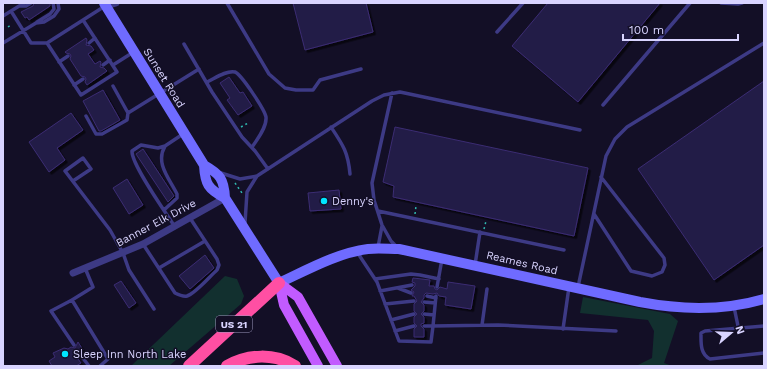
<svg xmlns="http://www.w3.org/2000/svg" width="767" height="369" font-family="'Work Sans',sans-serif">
<defs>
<filter id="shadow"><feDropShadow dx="2.5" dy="2.5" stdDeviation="0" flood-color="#0009"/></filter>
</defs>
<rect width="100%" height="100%" fill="#130f26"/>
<path fill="#12302f" d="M 225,276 L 237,279 L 244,296 L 241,304 L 169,366 L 131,366 Z
M 583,297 L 670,314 L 678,321 L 664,363 L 672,366 L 636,366 L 652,358 L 654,331 L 648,320 L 580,313 Z"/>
<path fill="#241b47" stroke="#3b2d73" filter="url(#shadow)" d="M 34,3 L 50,3 L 50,6 L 29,20 L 27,17 L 25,18 L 21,12 L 33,6 Z
M 293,3 L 366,3 L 373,32 L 305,50 Z
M 548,3 L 660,3 L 578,102 L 512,46 Z
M 86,38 L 87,40 L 86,45 L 91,46 L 94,50 L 88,54 L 95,64 L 100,61 L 101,62 L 100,67 L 104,68 L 107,71 L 87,85 L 85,82 L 86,79 L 85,77 L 81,76 L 70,59 L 71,56 L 70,54 L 66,53 L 65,52 Z
M 229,77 L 240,93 L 243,92 L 252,106 L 238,115 L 227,100 L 230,98 L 220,83 Z
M 764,81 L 764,245 L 714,280 L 638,169 Z
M 103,90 L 120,120 L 101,131 L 99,131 L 83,101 Z
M 71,113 L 83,130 L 57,148 L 65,160 L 49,172 L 29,142 Z
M 395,127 L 588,168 L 574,236 L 393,197 L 394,186 L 383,182 Z
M 143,149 L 174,196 L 168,202 L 136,154 Z
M 127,179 L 143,205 L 129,214 L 113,188 Z
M 339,190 L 341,209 L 310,211 L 308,193 Z
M 205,255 L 214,268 L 190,289 L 179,276 Z
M 413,278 L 430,280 L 429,286 L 434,286 L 435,289 L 437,290 L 440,287 L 447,289 L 448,282 L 475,286 L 471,309 L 445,305 L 446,297 L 439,296 L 437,293 L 433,294 L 426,293 L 424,295 L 424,298 L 421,302 L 424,305 L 424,311 L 421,314 L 424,317 L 424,323 L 421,324 L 421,326 L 424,329 L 424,337 L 414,337 L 414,329 L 417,326 L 414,323 L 414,317 L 417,314 L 414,311 L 414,304 L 417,301 L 414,296 L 412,296 L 414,292 L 411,290 L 415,286 L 415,283 L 412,282 Z
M 121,281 L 136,303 L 129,308 L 114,285 Z
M 78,342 L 83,350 L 77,350 L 75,355 L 81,363 L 76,366 L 52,366 L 49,361 L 55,357 L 53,353 L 64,348 L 68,349 L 71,347 L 75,348 Z"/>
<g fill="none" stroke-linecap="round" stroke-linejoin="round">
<path stroke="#2fb8b0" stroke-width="1.5" stroke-dasharray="2 3" stroke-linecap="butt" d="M 8,27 L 12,24
M 241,127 L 248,123
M 235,183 L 242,193
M 415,214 L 416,206
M 484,229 L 486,221"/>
<path stroke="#3d3a85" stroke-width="3.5" d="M 227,3 L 269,74 L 285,88 L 296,90 L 313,90 L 320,80 L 361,69
M 721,3 L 738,4 L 742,3
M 19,6 L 26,6 L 31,3
M 11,11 L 31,43 L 47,43
M 3,16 L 24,3
M 83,20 L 117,72 L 81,95 L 47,43 L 105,6
M 37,22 L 50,14 L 54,9 L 53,3
M 497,32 L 523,3
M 3,43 L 36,23 L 44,22 L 54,16 L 59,9 L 58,3
M 89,43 L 95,38
M 184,44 L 212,92 L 242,137 L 255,151 L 268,169
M 59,62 L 68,56
M 103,65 L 110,60
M 113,65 L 132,53
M 207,82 C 214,79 226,70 235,72 C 241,74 265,110 266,117 C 267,127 257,140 252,147
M 74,85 L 83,79
M 113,86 L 128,113 L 199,69
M 392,93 L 372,183 L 374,200 L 382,225 L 391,241 L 397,247
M 603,105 L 690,3
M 86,116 L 96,134 L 102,134 L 127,120 L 128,113
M 331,127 C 343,145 348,152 350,174
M 221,173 L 240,179 L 257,176 L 372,101 L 384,95 L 400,92 L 580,130
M 73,181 L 91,169 L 83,158 L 65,171 L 110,230 L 123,253 L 129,270 L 154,309
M 164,210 L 177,198 L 177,194 C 169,178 155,163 165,146
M 378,211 L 564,250
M 594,214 L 631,271 L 652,276 L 662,272 L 665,265 L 664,258 L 601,177
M 245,223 L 247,192 L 257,176
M 175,227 C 166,213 131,164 132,151 L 141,145 L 158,148 L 165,146 L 183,134
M 143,244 L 175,293 C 179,295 183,297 187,296 C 196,293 210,276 217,270 L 219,265 L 217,259 L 190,218
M 378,247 L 382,226
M 357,252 L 377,282 L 399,341 L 431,342 L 433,326 L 424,326
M 475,265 L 480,232
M 85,268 L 93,287 L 72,300 L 108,359 L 100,366
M 159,268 L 205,241
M 375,279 L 411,274 L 420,275 L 439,279
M 437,287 L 442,259
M 578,287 L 606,156 L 615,139 L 627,127 L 764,43
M 398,288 L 411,293
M 380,291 L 412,285
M 427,296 L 436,298
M 436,296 L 433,326 L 498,325 L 616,331
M 72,300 L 51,311 L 74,345
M 424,302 L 435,303
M 385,304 L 414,301
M 734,307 L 738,326 L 740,328
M 424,314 L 434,315
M 391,320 L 414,314
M 482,325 L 487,289
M 764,326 L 705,331 L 701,333 C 701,343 700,354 710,359 L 764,353
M 563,329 L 569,287
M 395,331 L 414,326
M 79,353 L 89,366"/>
<path stroke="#3d3a85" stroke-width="7" d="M 106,6 L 116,3
M 73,273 L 143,244 L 225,198"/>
<path stroke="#6f6bff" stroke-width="10" d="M 104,3 L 204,165 C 205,184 208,189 225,198
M 204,165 C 220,174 224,179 225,198 L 279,283 C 307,270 337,253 368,249 C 378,248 389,249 399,249 L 640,302 C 682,310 723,311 764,299"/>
<path stroke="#c25bff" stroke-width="10" d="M 279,283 L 298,297 L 337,366
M 279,283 L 284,305 L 318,366"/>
<path stroke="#ff4fa3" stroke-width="12" d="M 189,366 L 279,283
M 227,366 C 249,354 274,353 295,366"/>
</g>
<g fill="#00e5ff" stroke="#130f26" stroke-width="1.5">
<circle cx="324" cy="201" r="4"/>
<circle cx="65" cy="354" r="4"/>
</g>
<g text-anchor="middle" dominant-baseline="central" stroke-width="3" stroke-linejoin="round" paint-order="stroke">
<rect fill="#130f26" stroke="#9e99be" stroke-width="1" x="216" y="316" width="36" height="16" rx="3"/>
<g font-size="10" font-weight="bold" fill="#d9d4ff">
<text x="234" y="324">US 21</text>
</g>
<g font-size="11" fill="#d9d4ff" stroke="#130f26">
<text transform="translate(164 78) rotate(58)">Sunset Road</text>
<text transform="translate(156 223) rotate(-28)">Banner Elk Drive</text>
<text transform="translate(522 263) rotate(13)">Reames Road</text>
</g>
<g font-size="11" fill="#d9d4ff" stroke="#130f26" text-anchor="start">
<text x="332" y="201">Denny's</text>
<text x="73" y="354">Sleep Inn North Lake</text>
</g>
</g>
<rect width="767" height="369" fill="none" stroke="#d9d4ff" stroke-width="8"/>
<g transform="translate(731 333) rotate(71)" stroke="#130f26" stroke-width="3" paint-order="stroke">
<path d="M0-3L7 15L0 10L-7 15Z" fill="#d9d4ff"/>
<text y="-6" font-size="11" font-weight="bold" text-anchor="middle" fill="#d9d4ff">N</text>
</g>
<path d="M623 34v6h115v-6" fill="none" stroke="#d9d4ff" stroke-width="2"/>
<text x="629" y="34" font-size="12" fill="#d9d4ff" stroke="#130f26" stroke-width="3" paint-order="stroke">100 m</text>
</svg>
